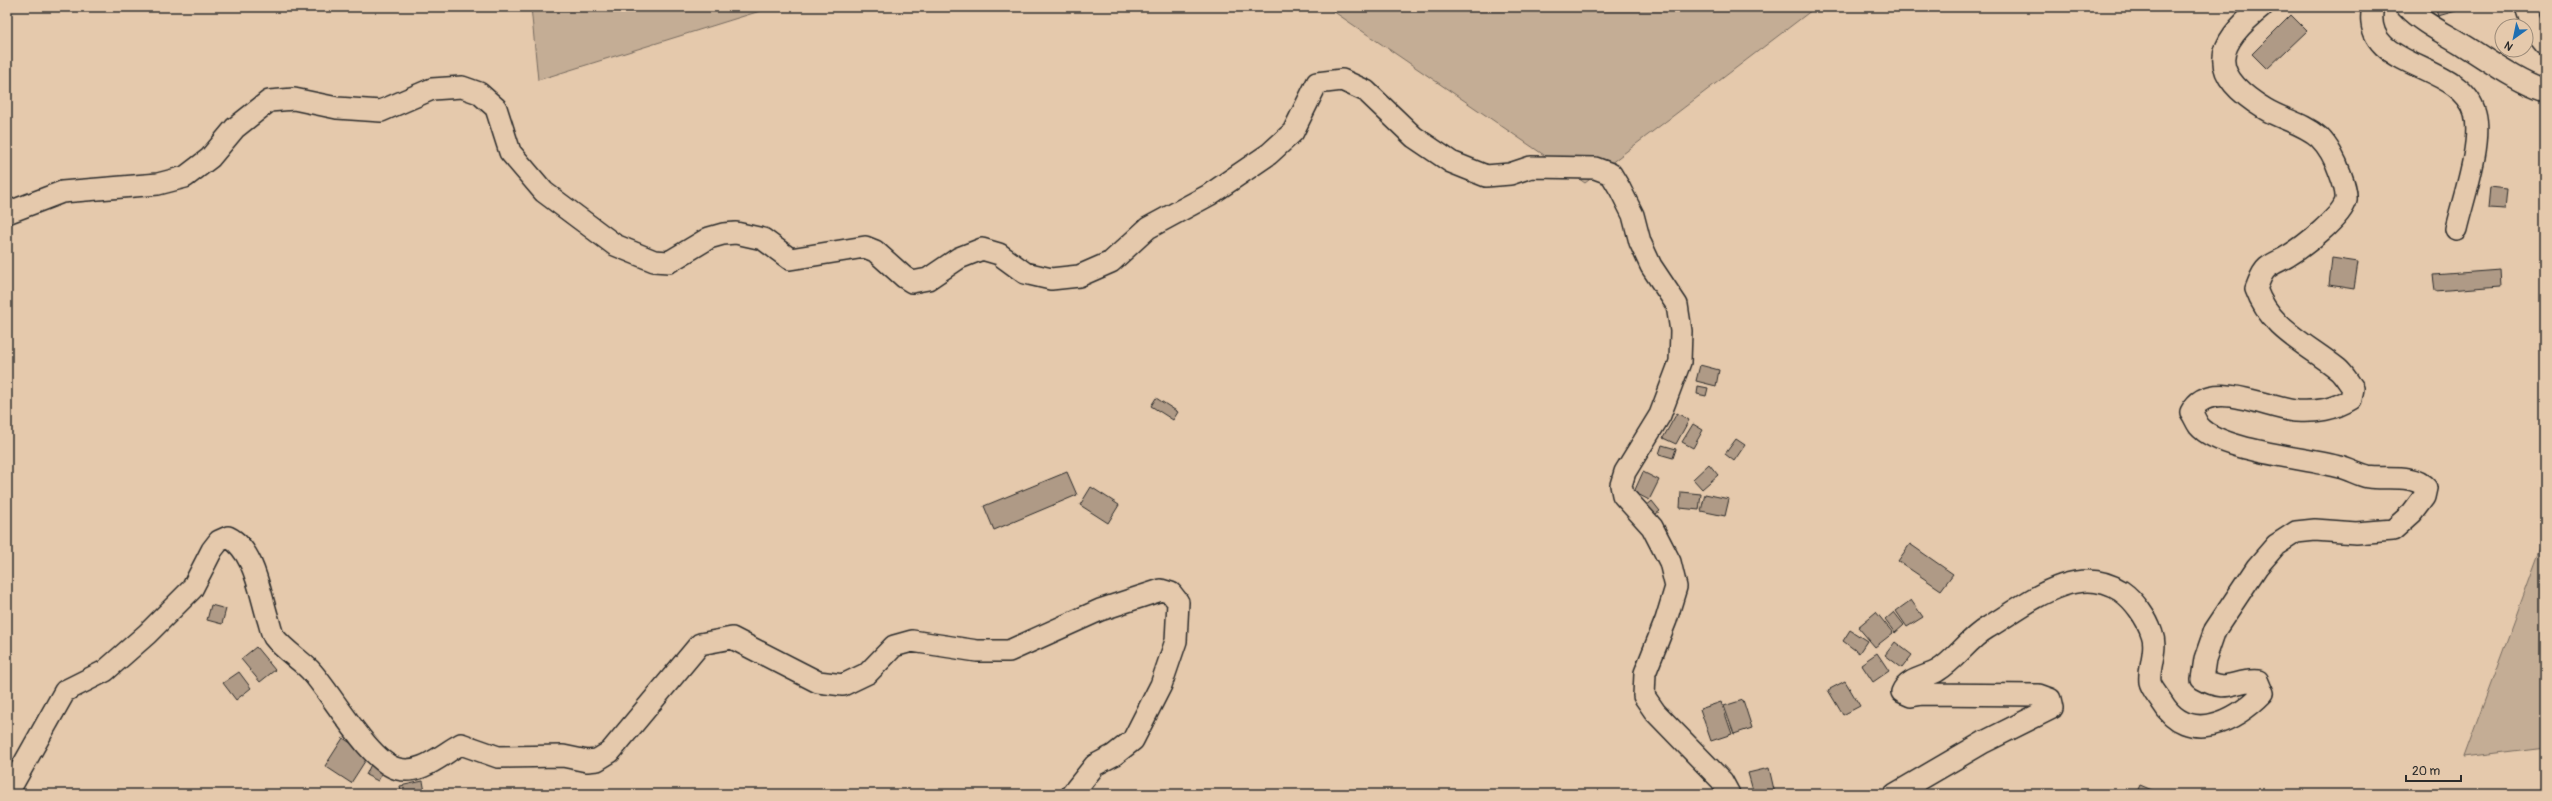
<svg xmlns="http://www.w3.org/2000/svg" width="2552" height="801" font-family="Pangolin,sans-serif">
<rect width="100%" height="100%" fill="#e5c9ac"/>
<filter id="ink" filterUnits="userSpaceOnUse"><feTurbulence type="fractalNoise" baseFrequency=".025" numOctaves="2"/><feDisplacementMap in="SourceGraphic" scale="8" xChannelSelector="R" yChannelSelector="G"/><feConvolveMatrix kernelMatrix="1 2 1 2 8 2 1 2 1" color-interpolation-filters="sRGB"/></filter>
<g filter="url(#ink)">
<path fill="#c4ad95" stroke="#786c60" d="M 531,7 L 773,7 L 538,80 Z
M 1327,7 L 1816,7 L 1585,183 Z
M 2545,537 L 2545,747 L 2464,757 Z"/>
<path fill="#af9a86" stroke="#2b2b2b" d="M 2435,7 L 2455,7 L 2456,11 L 2438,16 Z
M 2291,15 L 2307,31 L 2267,69 L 2252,54 Z
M 2490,187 L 2507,189 L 2505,209 L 2488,208 Z
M 2332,258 L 2358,262 L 2354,289 L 2329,285 Z
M 2500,270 L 2501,286 L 2435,291 L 2433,275 Z
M 1700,365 L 1719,370 L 1716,386 L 1696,381 Z
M 1698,386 L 1708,388 L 1706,396 L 1697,394 Z
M 1156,398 L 1178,412 L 1173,420 L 1151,406 Z
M 1677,413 L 1689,420 L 1676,444 L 1663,438 Z
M 1693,424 L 1703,430 L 1693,448 L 1682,442 Z
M 1736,439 L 1745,445 L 1734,461 L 1725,454 Z
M 1662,445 L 1676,449 L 1673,458 L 1659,454 Z
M 1709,464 L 1718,475 L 1702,489 L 1693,479 Z
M 1067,472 L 1077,495 L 994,530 L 984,506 Z
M 1643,472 L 1659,480 L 1649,500 L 1634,492 Z
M 1091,487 L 1119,505 L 1108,523 L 1080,505 Z
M 1681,492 L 1701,494 L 1699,510 L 1680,508 Z
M 1705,494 L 1729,499 L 1725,516 L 1701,511 Z
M 1652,501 L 1660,511 L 1652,517 L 1645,507 Z
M 1910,544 L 1953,574 L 1941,590 L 1898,561 Z
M 1911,600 L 1923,617 L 1907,627 L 1896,611 Z
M 211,605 L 226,609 L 222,624 L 207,620 Z
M 1876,612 L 1893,633 L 1875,647 L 1858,627 Z
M 1894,612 L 1904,625 L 1895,633 L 1885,620 Z
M 1850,630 L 1867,641 L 1859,653 L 1843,641 Z
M 1895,642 L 1912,655 L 1902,668 L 1885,655 Z
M 256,647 L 275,670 L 260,682 L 241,659 Z
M 1877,653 L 1889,671 L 1873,682 L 1861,664 Z
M 239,672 L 251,688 L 236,700 L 223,683 Z
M 1845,681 L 1860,706 L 1843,715 L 1828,690 Z
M 1743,700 L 1752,728 L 1734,734 L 1724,706 Z
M 1721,702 L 1732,734 L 1711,741 L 1700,709 Z
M 343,738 L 369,755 L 351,783 L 325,766 Z
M 372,762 L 384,769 L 378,781 L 366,775 Z
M 1769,768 L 1775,794 L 1754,794 L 1748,773 Z
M 423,781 L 425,792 L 402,794 L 400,786 Z
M 2140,785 L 2159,793 L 2158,794 L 2136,794 Z"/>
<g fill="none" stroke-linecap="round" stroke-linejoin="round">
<defs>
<path id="minor" d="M 2373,7 C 2359,70 2461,61 2475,113 C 2483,143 2463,199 2456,229
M 2407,7 C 2422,23 2446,34 2465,46 C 2491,62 2516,81 2545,91
M 2526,7 L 2534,30 L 2545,44
M 7,213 L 62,192 L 158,184 L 185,177 L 210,158 L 235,128 L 269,101 L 294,99 L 337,108 L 381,111 L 432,89 L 462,87 L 479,93 L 496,108 L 510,152 L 544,192 L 615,245 L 654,261 L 669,262 L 709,238 L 723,234 L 736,233 L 763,239 L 790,259 L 865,247 L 875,251 L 904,277 L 912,282 L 928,279 L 959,258 L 982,249 L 999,254 L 1025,273 L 1051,279 L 1079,276 L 1111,262 L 1148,228 L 1209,195 L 1269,154 L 1293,132 L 1317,83 L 1342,80 L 1366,91 L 1414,137 L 1451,162 L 1486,176 L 1510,174 L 1531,167 L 1595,168 L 1611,174 L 1620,189 L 1633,215 L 1640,242 L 1651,266 L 1677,305 L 1681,331 L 1680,362 L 1660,415 L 1625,472 L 1621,485 L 1623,495 L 1652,527 L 1670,562 L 1676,587 L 1666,620 L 1645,673 L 1644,696 L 1655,712 L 1722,781 L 1729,794
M 7,794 L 65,691 L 105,671 L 147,634 L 192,589 L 212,550 L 219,541 L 228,537 C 254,549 260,594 268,619 C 270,625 271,632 274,637 C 283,649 299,659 310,670 C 331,692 369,762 398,769 C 421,775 442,754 461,744 L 498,757 L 563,756 L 587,761 L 597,760 L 610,752 L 700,644 L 732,638 L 818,682 L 843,685 L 868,673 L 894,646 L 912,641 L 977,651 L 1009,651 L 1100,610 L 1161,590 L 1171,593 L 1178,602 L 1176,641 L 1161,685 L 1133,740 L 1114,755 L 1095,765 L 1072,794
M 1895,794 L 1984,742 L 2052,708 L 2050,699 L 2039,695 L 1923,694 L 1911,696 L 1902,692 C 1907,679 1926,677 1937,671 C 1956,660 1968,639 1987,628 C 2026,605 2075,561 2121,591 C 2134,600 2147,618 2152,634 C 2158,649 2148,667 2150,682 C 2151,688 2159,697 2162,702 C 2188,746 2236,721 2263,693 L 2258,681 C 2233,679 2228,694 2202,679 L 2205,659 L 2215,630 L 2257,567 L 2276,545 L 2296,532 L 2315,530 L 2356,533 L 2393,530 L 2412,513 L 2424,497 L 2426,488 C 2413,473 2386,480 2368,477 C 2358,475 2349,469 2339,467 C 2307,458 2220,451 2199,426 C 2196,422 2194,416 2191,412 C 2209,377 2265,408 2296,411 C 2317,412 2333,410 2351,399 L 2353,388 C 2348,382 2344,374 2338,369 C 2307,344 2270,329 2256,289 C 2259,282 2261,273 2267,268 C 2273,263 2282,260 2288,256 C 2303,247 2342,217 2346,200 C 2347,191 2343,181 2340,173 C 2336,161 2328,146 2319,137 C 2303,123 2283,120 2265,109 C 2208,74 2213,46 2262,7"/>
</defs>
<use href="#minor" stroke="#2b2b2b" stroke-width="24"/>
<use href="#minor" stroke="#e5c9ac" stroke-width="21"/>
</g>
</g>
<rect width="2552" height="801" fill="none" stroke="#e5c9ac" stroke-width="24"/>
<rect x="12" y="12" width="2528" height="777" fill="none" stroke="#2b2b2b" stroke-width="1.5" filter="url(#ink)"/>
<g transform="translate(2514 38) rotate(213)"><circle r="19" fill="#e5c9ac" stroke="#9b8a78"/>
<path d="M0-3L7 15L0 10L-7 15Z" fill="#1f6fb2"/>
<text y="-6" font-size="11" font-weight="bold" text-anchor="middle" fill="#2b2b2b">N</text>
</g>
<path d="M2406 775v6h55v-6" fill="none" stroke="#2b2b2b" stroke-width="2"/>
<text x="2412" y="775" font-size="12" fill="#2b2b2b" stroke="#e5c9ac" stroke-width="3" paint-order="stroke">20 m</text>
</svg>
